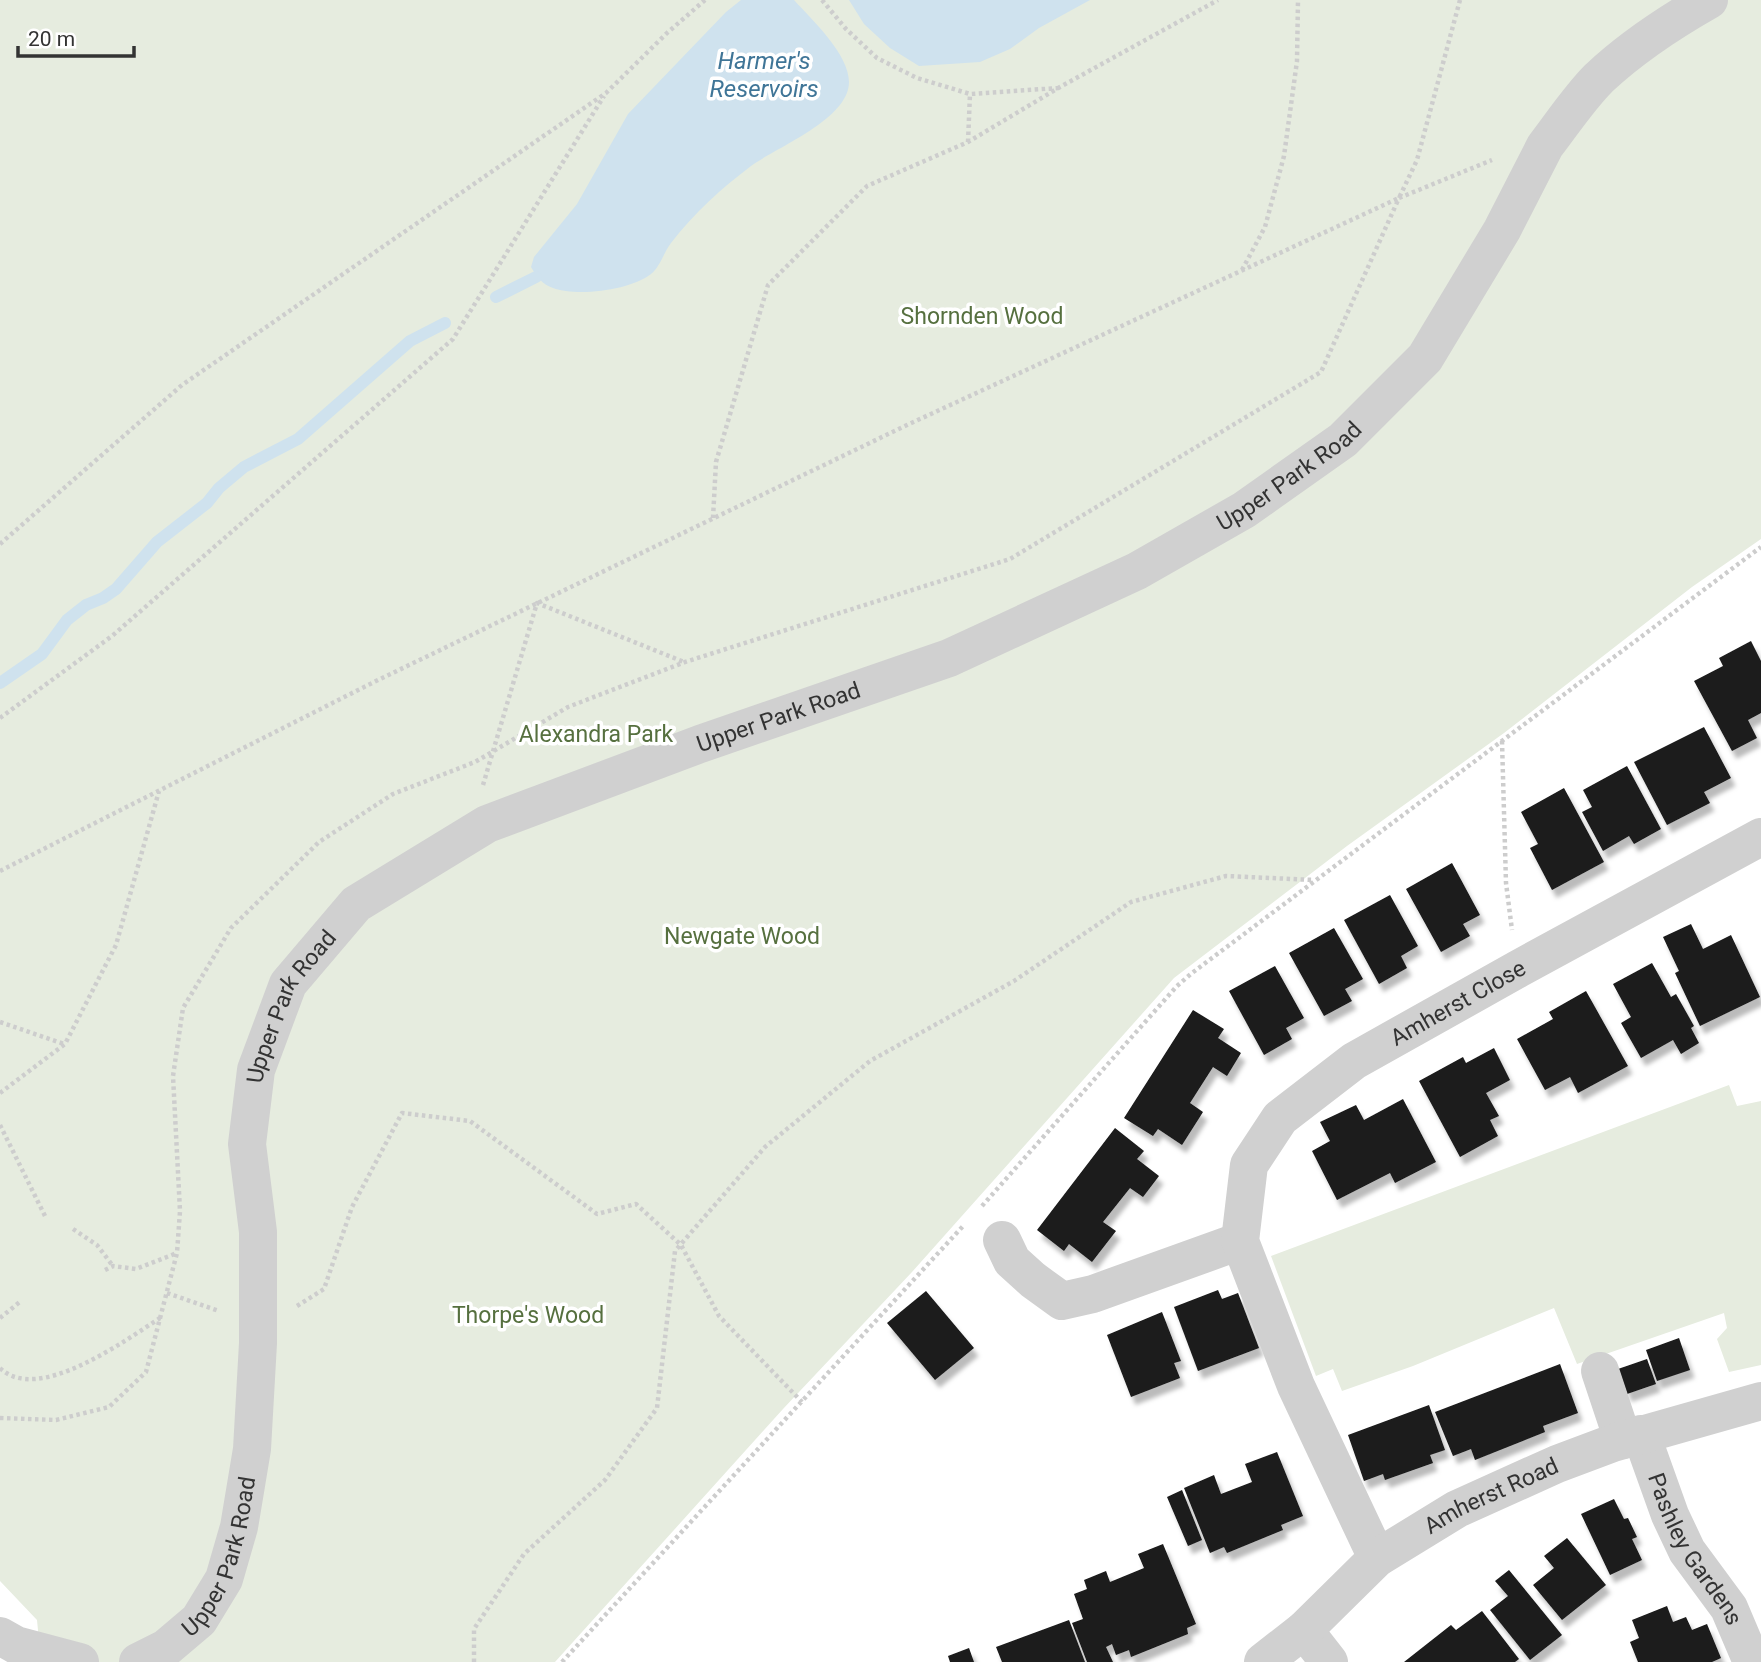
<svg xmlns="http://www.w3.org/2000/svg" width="1761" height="1662" font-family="Roboto,sans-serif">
<defs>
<filter id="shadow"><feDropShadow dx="4.5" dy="8" stdDeviation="2" flood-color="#0004"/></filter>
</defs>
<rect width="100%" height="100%" fill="#fff"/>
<path fill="#e6ecdf" d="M 0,0 L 1761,0 L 1761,539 L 1692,587 L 1504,733 L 1347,846 L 1174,978 L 912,1272 L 783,1409 L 555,1662 L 41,1662 L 37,1620 L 0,1581 Z
M 1729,1085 L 1737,1106 L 1761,1101 L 1761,1365 L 1729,1372 L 1717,1339 L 1727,1328 L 1724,1313 L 1577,1364 L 1554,1308 L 1413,1366 L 1342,1391 L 1333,1369 L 1316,1376 L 1271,1256 Z"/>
<path fill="#cfe2ee" d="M 741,0 L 794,0 C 812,20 849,54 849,82 C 849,119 777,147 751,166 C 722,188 694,213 671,243 C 664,252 660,267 651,274 C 631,290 578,297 553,288 C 543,285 536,276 531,267 L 534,257 L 577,204 L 628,114 L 726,12 Z
M 849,0 L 1090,0 L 1039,28 L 1010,49 L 980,62 L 919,66 L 890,48 L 864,24 Z"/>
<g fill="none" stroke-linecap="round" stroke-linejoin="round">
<path stroke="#cfe2ee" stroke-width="12" d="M 496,297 L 536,277
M 0,683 L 42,654 L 67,620 L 86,605 L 103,598 L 116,589 L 157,542 L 207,503 L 219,488 L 244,467 L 298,439 L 410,341 L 445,323"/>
</g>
<path fill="#1a1a1a" filter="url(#shadow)" d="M 1751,641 L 1761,661 L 1761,713 L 1748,720 L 1757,738 L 1732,751 L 1694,681 L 1723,666 L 1719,658 Z
M 1704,727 L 1731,778 L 1704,792 L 1710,803 L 1667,825 L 1634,762 Z
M 1627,766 L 1661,829 L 1634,844 L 1629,836 L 1603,851 L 1582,812 L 1592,807 L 1583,790 Z
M 1564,788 L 1604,862 L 1552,890 L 1530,848 L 1538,844 L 1521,812 Z
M 1452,863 L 1480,915 L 1463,924 L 1470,936 L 1441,952 L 1406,889 Z
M 1390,895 L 1418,946 L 1401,956 L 1407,968 L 1379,984 L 1344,920 Z
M 1691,924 L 1703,949 L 1731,935 L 1760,997 L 1700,1026 L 1675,973 L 1679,971 L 1663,937 Z
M 1334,928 L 1363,979 L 1345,989 L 1352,1001 L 1324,1016 L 1289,953 Z
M 1652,963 L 1671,997 L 1676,994 L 1694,1026 L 1691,1028 L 1699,1043 L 1681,1054 L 1673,1040 L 1641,1058 L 1621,1023 L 1631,1017 L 1613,984 Z
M 1275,966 L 1304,1018 L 1286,1028 L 1292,1039 L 1264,1055 L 1229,991 Z
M 1586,991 L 1628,1066 L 1578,1093 L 1570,1077 L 1545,1090 L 1517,1039 L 1553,1019 L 1549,1012 Z
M 1193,1010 L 1224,1029 L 1218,1038 L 1241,1053 L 1227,1076 L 1213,1067 L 1190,1103 L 1203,1112 L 1182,1145 L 1158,1129 L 1153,1136 L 1124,1118 Z
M 1494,1048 L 1510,1080 L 1486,1093 L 1499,1116 L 1490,1120 L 1498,1136 L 1460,1157 L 1419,1081 L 1463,1057 L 1466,1063 Z
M 1403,1099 L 1436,1162 L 1395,1183 L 1390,1173 L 1337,1200 L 1312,1151 L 1330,1141 L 1320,1122 L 1356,1105 L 1364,1120 Z
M 1115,1128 L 1144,1151 L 1137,1159 L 1159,1176 L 1143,1197 L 1130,1188 L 1103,1222 L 1116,1231 L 1092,1262 L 1069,1244 L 1064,1251 L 1037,1230 Z
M 1218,1290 L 1222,1299 L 1238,1293 L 1259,1348 L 1198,1371 L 1174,1307 Z
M 926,1291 L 974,1348 L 935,1380 L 887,1323 Z
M 1162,1312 L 1181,1361 L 1174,1363 L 1180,1378 L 1131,1397 L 1107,1335 Z
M 1679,1338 L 1690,1370 L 1657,1381 L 1646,1350 Z
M 1647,1359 L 1656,1384 L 1627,1394 L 1618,1369 Z
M 1560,1364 L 1578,1413 L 1543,1426 L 1545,1432 L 1475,1460 L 1471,1449 L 1453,1456 L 1435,1412 Z
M 1429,1405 L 1445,1450 L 1430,1455 L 1433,1463 L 1385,1480 L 1383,1474 L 1364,1481 L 1348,1435 Z
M 1277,1452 L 1303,1516 L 1281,1525 L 1283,1530 L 1227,1553 L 1224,1547 L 1210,1553 L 1184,1488 L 1214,1475 L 1221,1494 L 1252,1482 L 1245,1464 Z
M 1182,1490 L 1202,1540 L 1188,1546 L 1167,1497 Z
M 1614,1499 L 1624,1519 L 1628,1518 L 1637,1537 L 1632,1539 L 1642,1560 L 1610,1575 L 1581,1514 Z
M 1567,1538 L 1606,1585 L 1562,1620 L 1533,1585 L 1554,1568 L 1544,1556 Z
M 1163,1544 L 1196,1624 L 1187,1628 L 1188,1634 L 1131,1657 L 1129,1650 L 1116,1655 L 1112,1644 L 1106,1647 L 1113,1662 L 1087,1662 L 1072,1623 L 1083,1619 L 1074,1594 L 1087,1589 L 1084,1580 L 1106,1571 L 1110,1582 L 1144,1568 L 1138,1554 Z
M 1509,1570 L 1562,1635 L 1530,1660 L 1490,1610 L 1508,1596 L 1495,1581 Z
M 1667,1606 L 1673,1622 L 1686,1617 L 1692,1630 L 1707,1624 L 1721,1658 L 1712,1662 L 1638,1662 L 1630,1642 L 1639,1638 L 1632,1620 Z
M 1482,1611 L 1519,1659 L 1515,1662 L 1404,1662 L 1451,1625 L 1456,1630 Z
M 1069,1620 L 1085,1662 L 1002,1662 L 996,1647 Z
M 969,1648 L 974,1662 L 950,1662 L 948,1656 Z"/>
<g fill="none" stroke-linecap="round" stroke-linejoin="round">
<path stroke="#cdcdcd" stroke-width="4.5" stroke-dasharray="3.5 3.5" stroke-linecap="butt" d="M 822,0 L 846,29 L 877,58 L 917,78 L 970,94 L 1058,88
M 968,142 L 970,94
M 1242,270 L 1265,227 L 1284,156 L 1297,61 L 1298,0
M 713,518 L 716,462 L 768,285 L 867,186 L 968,142 L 1060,87 L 1218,0
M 0,544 L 182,385 L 606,93 L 667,33 L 705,0
M 0,718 L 112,636 L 453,339 L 604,96
M 1502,741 L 1506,883 L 1512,930
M 483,785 L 537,603 L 684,662
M 0,871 L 376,681 L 907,425 L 1399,198 L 1417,160 L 1460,0
M 0,1022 L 64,1044
M 0,1093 L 65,1044 L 116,945 L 159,791
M 0,1125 L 45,1216
M 982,1206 L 1177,986 L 1192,973 L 1761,547
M 73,1229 L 97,1245 L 113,1266
M 105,1270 L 113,1266 L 136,1269 L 177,1253
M 167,1293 L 219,1311
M 297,1306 L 324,1289 L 352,1207 L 402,1113 L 470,1121 L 597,1214 L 636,1204 L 681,1245 L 719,1316 L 802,1402
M 0,1318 L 21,1301
M 0,1368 C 37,1405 126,1340 160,1318
M 0,1418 L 56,1420 L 109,1407 L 146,1372 L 177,1253 L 180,1211 L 173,1076 L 183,1008 L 231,928 L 319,842 L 393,794 L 475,762 L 568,707 L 685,662 L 1010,559 L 1321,372 L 1399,198 L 1492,160
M 474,1662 L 474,1629 L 524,1554 L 605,1480 L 657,1408 L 675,1251 L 765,1147 L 870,1061 L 1014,981 L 1131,902 L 1226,876 L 1314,880
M 562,1662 L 964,1225"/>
<g stroke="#d0d0d0" stroke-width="38">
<path d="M 1002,1240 L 1012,1261 L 1033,1280 L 1062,1301 L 1093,1294 L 1240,1241"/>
<path d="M 1600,1371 L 1623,1440"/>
<path id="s1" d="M 1641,1434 L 1670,1515 L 1687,1551 L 1729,1608 L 1752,1662"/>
<path id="s2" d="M 1377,1558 L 1296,1386 L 1240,1241 L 1249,1165 L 1280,1118 L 1354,1061 L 1518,969 L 1761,837"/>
<path d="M 1304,1630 L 1329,1662"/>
<path d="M 0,1636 L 16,1645 L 80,1662"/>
<path id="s3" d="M 138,1662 L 166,1648 L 199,1620 L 224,1579 L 239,1527 L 252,1449 L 258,1343 L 258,1232 L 247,1144 L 256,1070 L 288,984 L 356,904 L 487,824 L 700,744 L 949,658 L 1137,571 L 1244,510 L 1343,440 L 1425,358 L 1502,230 L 1545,146 C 1562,124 1579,98 1599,78 C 1631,48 1672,21 1709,0"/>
<path id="s4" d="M 1263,1662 L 1304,1630 L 1377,1558 L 1457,1509 L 1557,1464 L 1613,1443 L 1761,1401"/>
</g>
</g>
<g text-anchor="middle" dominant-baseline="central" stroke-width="7" stroke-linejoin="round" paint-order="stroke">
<g font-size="23" fill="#56703f" stroke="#fff">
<text x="982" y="316">Shornden Wood</text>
<text x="596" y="734">Alexandra Park</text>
<text x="742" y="936">Newgate Wood</text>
<text x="528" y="1315">Thorpe's Wood</text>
</g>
<g font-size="23" fill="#333" stroke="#fff">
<text stroke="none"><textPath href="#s3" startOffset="1864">Upper Park Road</textPath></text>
<text stroke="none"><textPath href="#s3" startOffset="1297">Upper Park Road</textPath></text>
<text stroke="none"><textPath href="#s2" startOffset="691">Amherst Close</textPath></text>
<text stroke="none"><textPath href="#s3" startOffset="709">Upper Park Road</textPath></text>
<text stroke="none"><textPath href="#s4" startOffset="285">Amherst Road</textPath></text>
<text stroke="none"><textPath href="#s1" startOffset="128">Pashley Gardens</textPath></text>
<text stroke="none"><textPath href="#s3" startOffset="142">Upper Park Road</textPath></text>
</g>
<g font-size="24" font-style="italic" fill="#3f7597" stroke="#fff">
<text x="764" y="61">Harmer's<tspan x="764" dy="28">Reservoirs</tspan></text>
</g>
</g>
<path d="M18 46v10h116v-10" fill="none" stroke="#333333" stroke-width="3.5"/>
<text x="28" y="46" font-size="21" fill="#333333" stroke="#ffffff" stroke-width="5" paint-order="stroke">20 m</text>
</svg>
